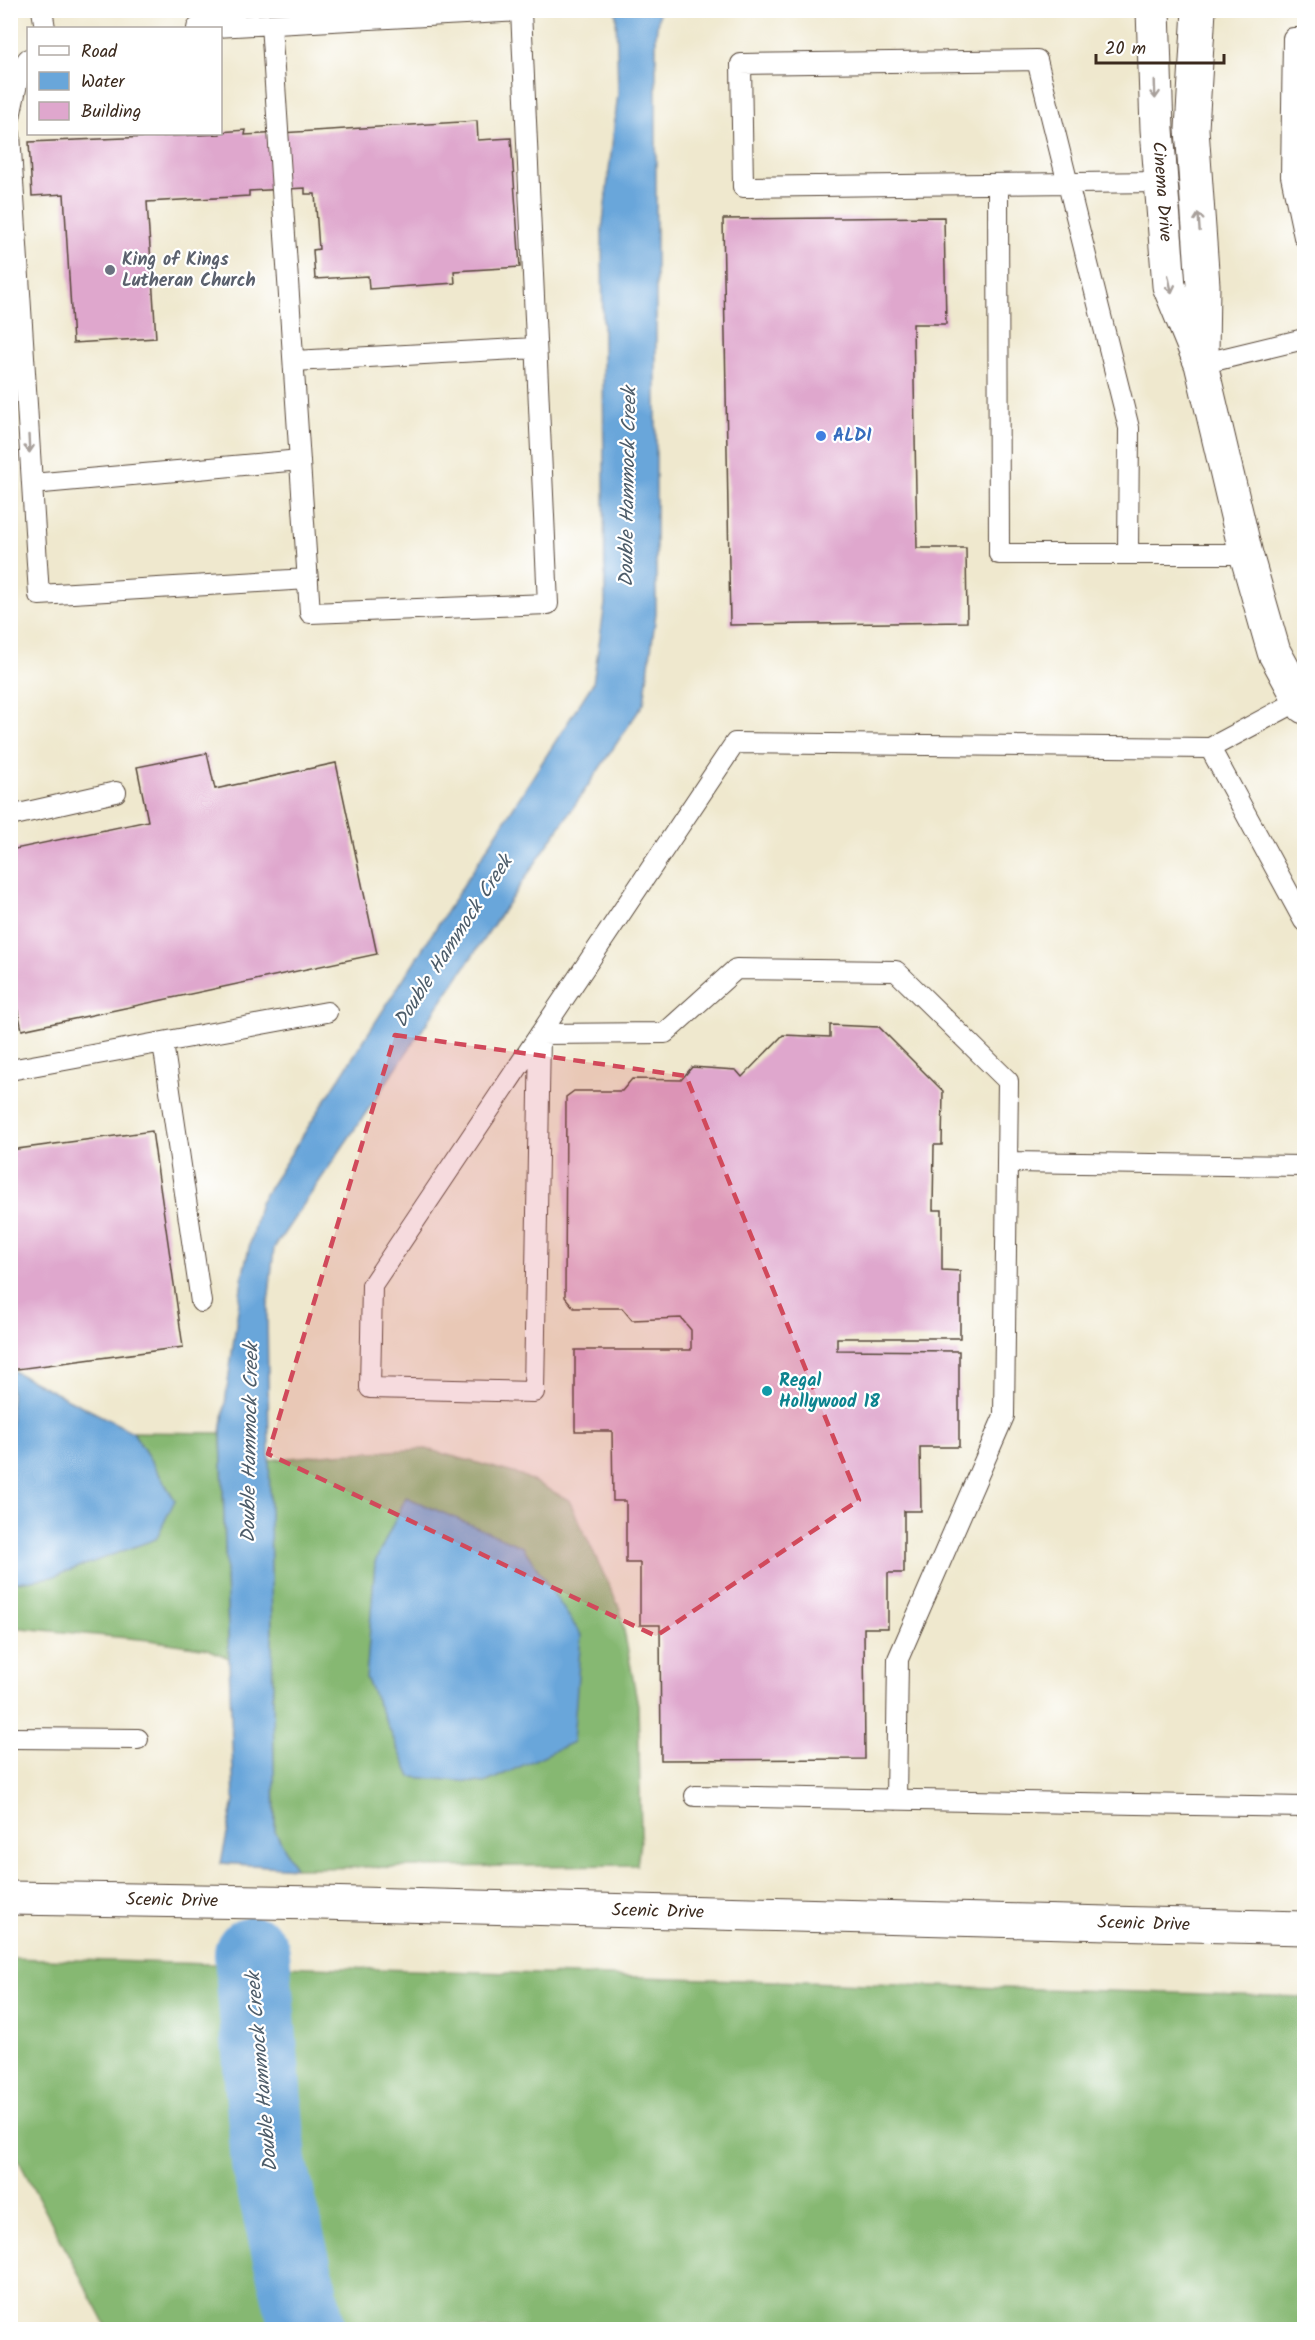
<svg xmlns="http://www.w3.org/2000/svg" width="1315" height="2340" font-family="Kalam,sans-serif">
<rect width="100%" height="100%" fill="#fff"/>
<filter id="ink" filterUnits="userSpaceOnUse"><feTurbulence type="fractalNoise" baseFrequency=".0167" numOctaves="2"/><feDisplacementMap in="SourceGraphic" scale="12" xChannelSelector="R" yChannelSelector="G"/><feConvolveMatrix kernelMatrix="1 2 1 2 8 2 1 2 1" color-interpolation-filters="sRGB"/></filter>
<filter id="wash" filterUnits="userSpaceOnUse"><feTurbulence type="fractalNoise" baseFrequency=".008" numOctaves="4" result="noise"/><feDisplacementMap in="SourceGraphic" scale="24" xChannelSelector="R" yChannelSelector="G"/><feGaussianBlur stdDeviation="1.35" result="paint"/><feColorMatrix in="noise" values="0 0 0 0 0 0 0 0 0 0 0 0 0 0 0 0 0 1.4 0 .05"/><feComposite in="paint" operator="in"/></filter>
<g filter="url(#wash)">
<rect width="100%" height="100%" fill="#efe8ce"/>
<path fill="#86b872" stroke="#607148" stroke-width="1.5" d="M 133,1432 L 221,1433 L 229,1658 L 208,1649 L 149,1640 L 11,1627 L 10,1583 L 52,1577 L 175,1500 Z
M 426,1449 L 521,1475 L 569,1500 L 620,1609 L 638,1705 L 641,1834 L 637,1865 L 295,1868 L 275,1831 L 269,1460 L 334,1454 Z
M 11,1958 L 1304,1997 L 1304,2329 L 108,2329 L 11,2146 Z"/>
<path fill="#69a6da" stroke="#52687c" stroke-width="1.5" d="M 616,11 L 659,11 L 656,35 L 656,613 L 644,703 L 274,1248 L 267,1315 L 275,1831 L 295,1868 L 221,1863 L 234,1801 L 221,1433 L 243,1273 L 260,1202 L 593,683 L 605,604 L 602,231 L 618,93 Z
M 11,1370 L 133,1432 L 175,1500 L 156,1539 L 52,1577 L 11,1583 Z
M 406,1497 L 523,1547 L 581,1635 L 573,1742 L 485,1783 L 411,1777 L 366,1678 L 375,1562 Z"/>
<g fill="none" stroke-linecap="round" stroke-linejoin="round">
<path stroke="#69a6da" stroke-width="76" d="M 252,1954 L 269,2163 L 308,2330"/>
</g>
<g id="blocks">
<path fill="#dfa7cd" d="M 477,121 L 478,140 L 511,138 L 520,267 L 454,271 L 455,283 L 369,289 L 368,276 L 315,279 L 313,250 L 319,249 L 315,194 L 305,194 L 305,188 L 249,191 L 249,196 L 147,202 L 156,338 L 73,343 L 64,194 L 32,196 L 29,142 L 220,134 L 220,132 L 246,130 L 245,135 Z
M 944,217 L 946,324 L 913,324 L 917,548 L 966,548 L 967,622 L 730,625 L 723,219 Z
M 207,753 L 215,789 L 336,763 L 377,954 L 22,1030 L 10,975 L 10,850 L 148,821 L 137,767 Z
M 830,1025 L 879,1027 L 943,1091 L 942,1145 L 934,1145 L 933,1210 L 942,1210 L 942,1270 L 960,1271 L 960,1338 L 837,1338 L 837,1350 L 959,1351 L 959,1447 L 920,1447 L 921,1511 L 904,1511 L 904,1573 L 888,1573 L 888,1628 L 864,1628 L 865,1759 L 661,1760 L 660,1625 L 640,1625 L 640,1563 L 626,1563 L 626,1501 L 613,1501 L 612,1431 L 575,1431 L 575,1350 L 691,1350 L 691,1330 L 681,1318 L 632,1320 L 622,1308 L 574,1308 L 565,1297 L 566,1097 L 574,1091 L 622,1091 L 632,1079 L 681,1080 L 692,1067 L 736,1070 L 742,1077 L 783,1035 L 830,1037 Z
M 152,1131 L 183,1347 L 10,1370 L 10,1150 Z"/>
</g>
</g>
<g filter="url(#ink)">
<use href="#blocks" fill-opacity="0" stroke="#564638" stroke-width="1.5"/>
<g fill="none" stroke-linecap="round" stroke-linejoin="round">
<defs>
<path id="service" d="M 42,10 L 45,28
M 197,28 L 521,11 L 548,604 L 310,613 L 271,24
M 1304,38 L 1293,38 L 1291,176 L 1304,237
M 10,117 L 20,70 L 28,59
M 10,134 L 39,595 L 308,579
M 998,185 L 999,554 L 1246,554
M 294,361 L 536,348
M 1201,364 L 1304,339
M 32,484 L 300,460
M 1128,554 L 1129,428 L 1037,60 L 741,64 L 743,187 C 882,185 1021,184 1161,182
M 1210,748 L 1300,700
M 10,816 L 116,792
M 540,1034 L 534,1392 L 370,1388 L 372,1285 L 735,743 L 1210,748 L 1304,921
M 540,1034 L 665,1033 L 736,969 L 896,971 L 1008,1081 L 1004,1416 L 898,1659 L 896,1800
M 163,1043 L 201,1302
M 10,1070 L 327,1012
M 1007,1162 L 1304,1166
M 10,1738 L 138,1739
M 695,1796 L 1304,1807"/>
<g id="minor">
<path id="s1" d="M 1153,10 L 1157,129 L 1169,286 L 1201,364 L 1246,554 L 1274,652 L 1304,707"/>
<path d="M 1199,10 L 1192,129 L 1203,285 L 1202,353"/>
</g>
<g id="tertiary">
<path id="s2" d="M 10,1898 L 320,1903 L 1304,1928"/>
</g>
</defs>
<use href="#service" stroke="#564638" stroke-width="22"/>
<use href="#minor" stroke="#564638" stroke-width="35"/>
<use href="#tertiary" stroke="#564638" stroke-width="35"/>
<use href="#service" stroke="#fff" stroke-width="20"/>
<use href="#minor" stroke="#fff" stroke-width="33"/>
<use href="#tertiary" stroke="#fff" stroke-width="33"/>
</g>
<defs><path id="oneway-shaft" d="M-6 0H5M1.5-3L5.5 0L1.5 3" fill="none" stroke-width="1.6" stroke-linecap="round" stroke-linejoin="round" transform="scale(1.5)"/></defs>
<g stroke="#a79f9a">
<use href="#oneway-shaft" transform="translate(1155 90) rotate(88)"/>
<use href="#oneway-shaft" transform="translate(1199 222) rotate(-94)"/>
<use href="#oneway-shaft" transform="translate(1170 284) rotate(78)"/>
<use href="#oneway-shaft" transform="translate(29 444) rotate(87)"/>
</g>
</g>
<path fill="#d1495b" fill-opacity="0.2" stroke="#d1495b" stroke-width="4.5" stroke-dasharray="12 8" stroke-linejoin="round" d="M 395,1035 L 686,1076 L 859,1500 L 656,1636 L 268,1454 Z"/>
<circle fill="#6b7280" stroke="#fff" stroke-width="2" cx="110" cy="270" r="6"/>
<circle fill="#3f7fe0" stroke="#fff" stroke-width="2" cx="821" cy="436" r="6"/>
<circle fill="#0f9aa8" stroke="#fff" stroke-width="2" cx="767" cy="1391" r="6"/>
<g text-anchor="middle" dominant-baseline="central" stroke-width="4.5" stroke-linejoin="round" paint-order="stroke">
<g font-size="18" fill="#3b2a1e" stroke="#fff">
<text stroke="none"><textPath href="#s1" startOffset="182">Cinema Drive</textPath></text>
<text stroke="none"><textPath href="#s2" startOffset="162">Scenic Drive</textPath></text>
<text stroke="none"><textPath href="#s2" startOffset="648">Scenic Drive</textPath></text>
<text stroke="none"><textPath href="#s2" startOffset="1134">Scenic Drive</textPath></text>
</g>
<g font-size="18" font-weight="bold" fill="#5b616d" stroke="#fff" text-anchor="start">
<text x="122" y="260">King of Kings<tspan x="122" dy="21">Lutheran Church</tspan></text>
</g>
<g font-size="18" font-weight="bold" fill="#366cbe" stroke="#fff" text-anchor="start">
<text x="833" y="436">ALDI</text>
</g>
<g font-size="18" font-weight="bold" fill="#0d838f" stroke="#fff" text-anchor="start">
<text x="779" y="1381">Regal<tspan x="779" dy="21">Hollywood 18</tspan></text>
</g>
<g font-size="20" font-style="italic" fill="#4d5c69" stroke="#fff">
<text transform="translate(629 487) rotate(-89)">Double Hammock Creek</text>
<text transform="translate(454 942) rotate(-57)">Double Hammock Creek</text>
<text transform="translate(251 1443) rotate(-89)">Double Hammock Creek</text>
<text transform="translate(263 2072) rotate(-95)">Double Hammock Creek</text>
</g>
</g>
<rect width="1315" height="2340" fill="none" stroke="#fff" stroke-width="36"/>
<rect x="27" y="27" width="195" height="108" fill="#ffffff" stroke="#b1aaa5" stroke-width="1.5"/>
<rect x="39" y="46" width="30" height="9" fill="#ffffff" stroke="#b1aaa5" stroke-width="1.5"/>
<text x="81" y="57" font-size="18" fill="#3b2a1e">Road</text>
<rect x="39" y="72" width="30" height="18" fill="#69a6da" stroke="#b1aaa5" stroke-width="1.5"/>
<text x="81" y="87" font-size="18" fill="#3b2a1e">Water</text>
<rect x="39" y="102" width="30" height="18" fill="#dfa7cd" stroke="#b1aaa5" stroke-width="1.5"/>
<text x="81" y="117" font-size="18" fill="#3b2a1e">Building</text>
<path d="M1096 54v9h128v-9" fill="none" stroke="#3b2a1e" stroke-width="3"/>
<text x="1105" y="54" font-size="18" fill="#3b2a1e" stroke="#ffffff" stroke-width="4.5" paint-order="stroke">20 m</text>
</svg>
